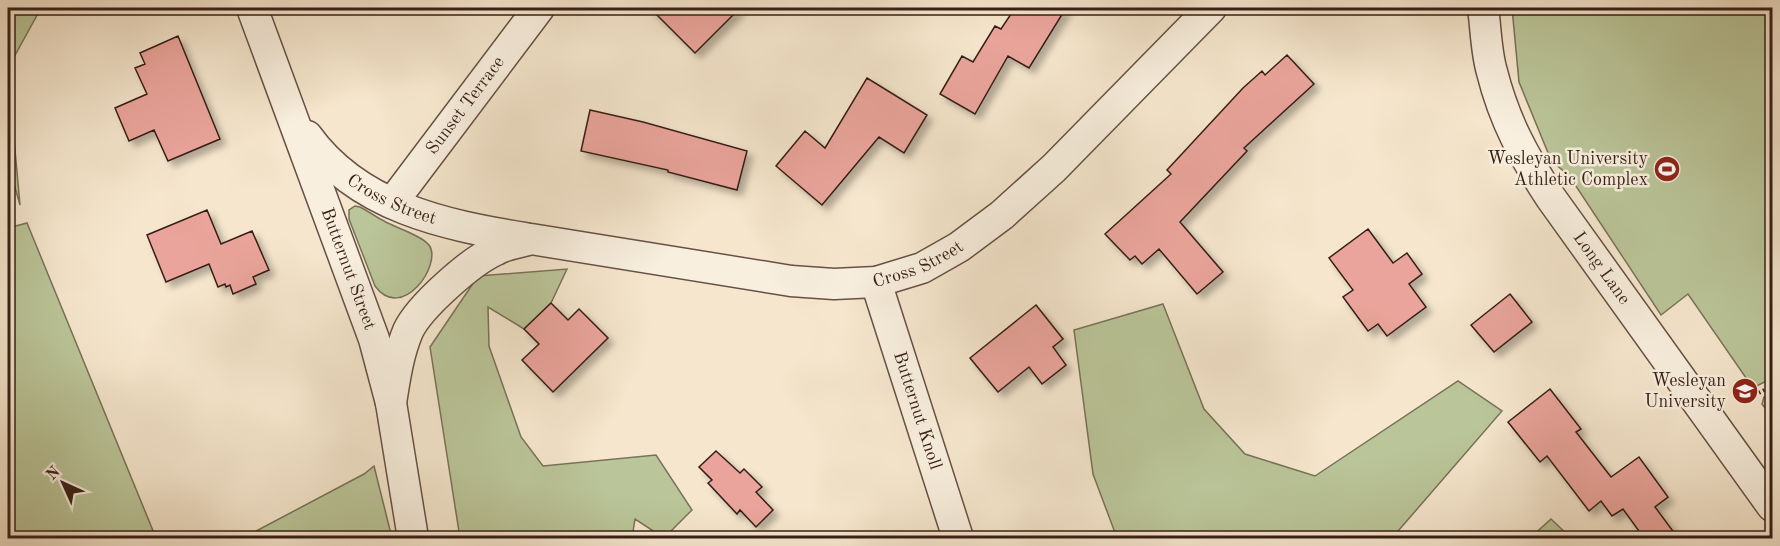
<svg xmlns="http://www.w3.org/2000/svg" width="1780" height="546" font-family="'Old Standard TT',serif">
<defs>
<filter id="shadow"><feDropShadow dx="5.5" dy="5.5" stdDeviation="3" flood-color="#0004"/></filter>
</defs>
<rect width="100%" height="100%" fill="#f5e6cd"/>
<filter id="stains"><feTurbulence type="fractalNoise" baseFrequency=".00333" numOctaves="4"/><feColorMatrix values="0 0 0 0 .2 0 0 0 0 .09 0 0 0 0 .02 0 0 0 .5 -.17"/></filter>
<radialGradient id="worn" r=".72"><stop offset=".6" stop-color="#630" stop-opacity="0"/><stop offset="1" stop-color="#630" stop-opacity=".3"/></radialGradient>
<path fill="#bac599" stroke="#787258" stroke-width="1.5" d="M 8,8 L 41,8 L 8,68 Z
M 1512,8 L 1772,8 L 1772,378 L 1753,388 L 1688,294 L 1661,315 L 1570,177 L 1551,160 L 1519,82 Z
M 8,72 L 20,205 L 8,163 Z
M 355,206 L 360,207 C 368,211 376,217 384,221 C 396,228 421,235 429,245 C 443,264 402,323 375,286 L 349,219 L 349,210 Z
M 27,223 L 156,538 L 8,538 L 8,228 Z
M 567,269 L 551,303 L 524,329 L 488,307 L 489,346 L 521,437 L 543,466 L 656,455 L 692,510 L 664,538 L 635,519 L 632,538 L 460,538 L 430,347 L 478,276 Z
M 1163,304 L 1204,409 L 1245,454 L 1315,476 L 1458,381 L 1502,411 L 1392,538 L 1117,538 L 1093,474 L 1074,330 Z
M 1772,393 L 1772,417 L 1762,404 L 1764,397 Z
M 374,466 L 392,538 L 243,538 L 364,474 Z
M 1551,519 L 1571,538 L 1530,538 Z"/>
<path fill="#eaa49b" stroke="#361f16" stroke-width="1.5" filter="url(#shadow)" d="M 650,8 L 740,8 L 695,53 Z
M 1015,8 L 1066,8 L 1029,68 L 1008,56 L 975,114 L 940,94 L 962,56 L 973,62 L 995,26 L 1001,29 Z
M 178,36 L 220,139 L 168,161 L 154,130 L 129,141 L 115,108 L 147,94 L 135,68 L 145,64 L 140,53 Z
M 1287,55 L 1314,84 L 1244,148 L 1247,151 L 1180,222 L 1223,272 L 1197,294 L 1159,249 L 1142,264 L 1135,256 L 1130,260 L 1105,234 L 1171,174 L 1167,170 L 1243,88 L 1262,71 L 1265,75 Z
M 867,78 L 927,115 L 904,153 L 879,137 L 822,205 L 776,166 L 805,131 L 825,148 Z
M 590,110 L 643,122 L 747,151 L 737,190 L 668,172 L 668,170 L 581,151 Z
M 207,210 L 221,244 L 252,231 L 269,270 L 253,277 L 256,284 L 233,294 L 230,285 L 226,287 L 225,284 L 218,287 L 209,264 L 166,282 L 147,235 Z
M 1368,229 L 1393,263 L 1407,253 L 1422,274 L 1409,284 L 1426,307 L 1387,336 L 1378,324 L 1368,331 L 1343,297 L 1353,290 L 1329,258 Z
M 1510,294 L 1532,322 L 1494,352 L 1471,325 Z
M 551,303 L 568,320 L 579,309 L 608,338 L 553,392 L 522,360 L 539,344 L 524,329 Z
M 1036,305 L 1063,339 L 1053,347 L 1066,365 L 1042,384 L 1029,367 L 998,392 L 970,358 Z
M 1550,389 L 1581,429 L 1576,432 L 1611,477 L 1639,457 L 1668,497 L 1655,507 L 1678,538 L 1644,538 L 1623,509 L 1612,516 L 1601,501 L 1589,511 L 1547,456 L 1540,462 L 1508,422 Z
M 716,451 L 740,473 L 744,469 L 762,487 L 756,492 L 773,510 L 756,527 L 740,510 L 737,514 L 708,483 L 712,480 L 699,467 Z"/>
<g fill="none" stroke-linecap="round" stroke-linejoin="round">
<defs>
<g id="minor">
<path id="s1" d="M 252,8 L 374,339 L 391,403 L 413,538"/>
<path id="s2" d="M 1483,8 C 1486,29 1486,52 1492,72 C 1504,120 1524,157 1551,198 L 1772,506"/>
<path id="s3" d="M 307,136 C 358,207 444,225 525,238"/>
<path id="s4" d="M 392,203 L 539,8"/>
<path id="s5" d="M 876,282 L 958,538"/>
<path id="s6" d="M 391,403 C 395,378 398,355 408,331 C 419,307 471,261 496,250 C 506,244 520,243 531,239 L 791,281 L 834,284 L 876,282 L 922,268 L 959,247 L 1002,215 L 1054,168 L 1211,8"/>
</g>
</defs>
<use href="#minor" stroke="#665144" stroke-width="33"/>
<path stroke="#361f16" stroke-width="4" stroke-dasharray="1.5 3" stroke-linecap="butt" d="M 1751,397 L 1772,386"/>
<use href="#minor" stroke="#f8efde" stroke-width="30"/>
</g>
<defs>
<symbol id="stadium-disc" viewBox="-11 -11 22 22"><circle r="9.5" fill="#8f2418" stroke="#f8efde"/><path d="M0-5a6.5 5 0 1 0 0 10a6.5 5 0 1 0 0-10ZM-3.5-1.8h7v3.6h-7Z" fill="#fff"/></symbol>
<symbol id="university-disc" viewBox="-11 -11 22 22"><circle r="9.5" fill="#8f2418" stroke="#f8efde"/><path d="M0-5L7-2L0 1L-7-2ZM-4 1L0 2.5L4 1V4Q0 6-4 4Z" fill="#fff"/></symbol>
</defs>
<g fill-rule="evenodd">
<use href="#stadium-disc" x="1652" y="154" width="30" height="30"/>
<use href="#university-disc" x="1730" y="376" width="30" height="30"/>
</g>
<g text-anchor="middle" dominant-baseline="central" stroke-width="5" stroke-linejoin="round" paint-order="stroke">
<g font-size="18" fill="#361f16" stroke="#f8efde">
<text stroke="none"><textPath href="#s4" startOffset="122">Sunset Terrace</textPath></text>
<text stroke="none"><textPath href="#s3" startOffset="108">Cross Street</textPath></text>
<text stroke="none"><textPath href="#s6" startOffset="626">Cross Street</textPath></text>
<text stroke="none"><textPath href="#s1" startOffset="278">Butternut Street</textPath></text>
<text stroke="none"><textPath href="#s2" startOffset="291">Long Lane</textPath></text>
<text stroke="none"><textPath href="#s5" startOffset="135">Butternut Knoll</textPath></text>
</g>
<g font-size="18" fill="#361f16" stroke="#f8efde" text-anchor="end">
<text x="1648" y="159">Wesleyan University<tspan x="1648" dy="21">Athletic Complex</tspan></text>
<text x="1726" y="381">Wesleyan<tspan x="1726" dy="21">University</tspan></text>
</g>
</g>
<rect width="1780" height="546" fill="none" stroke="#f5e6cd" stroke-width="30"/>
<rect x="9" y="9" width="1762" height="528" fill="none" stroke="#361f16" stroke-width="3"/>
<rect x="15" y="15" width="1750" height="516" fill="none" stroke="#361f16" stroke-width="1.5"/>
<g transform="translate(63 483) rotate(315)" stroke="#f8efde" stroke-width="4.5" paint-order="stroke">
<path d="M0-4.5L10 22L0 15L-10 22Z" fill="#361f16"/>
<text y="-9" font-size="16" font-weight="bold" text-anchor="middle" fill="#361f16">N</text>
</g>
<rect width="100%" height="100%" filter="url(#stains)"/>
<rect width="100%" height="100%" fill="url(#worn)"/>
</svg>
